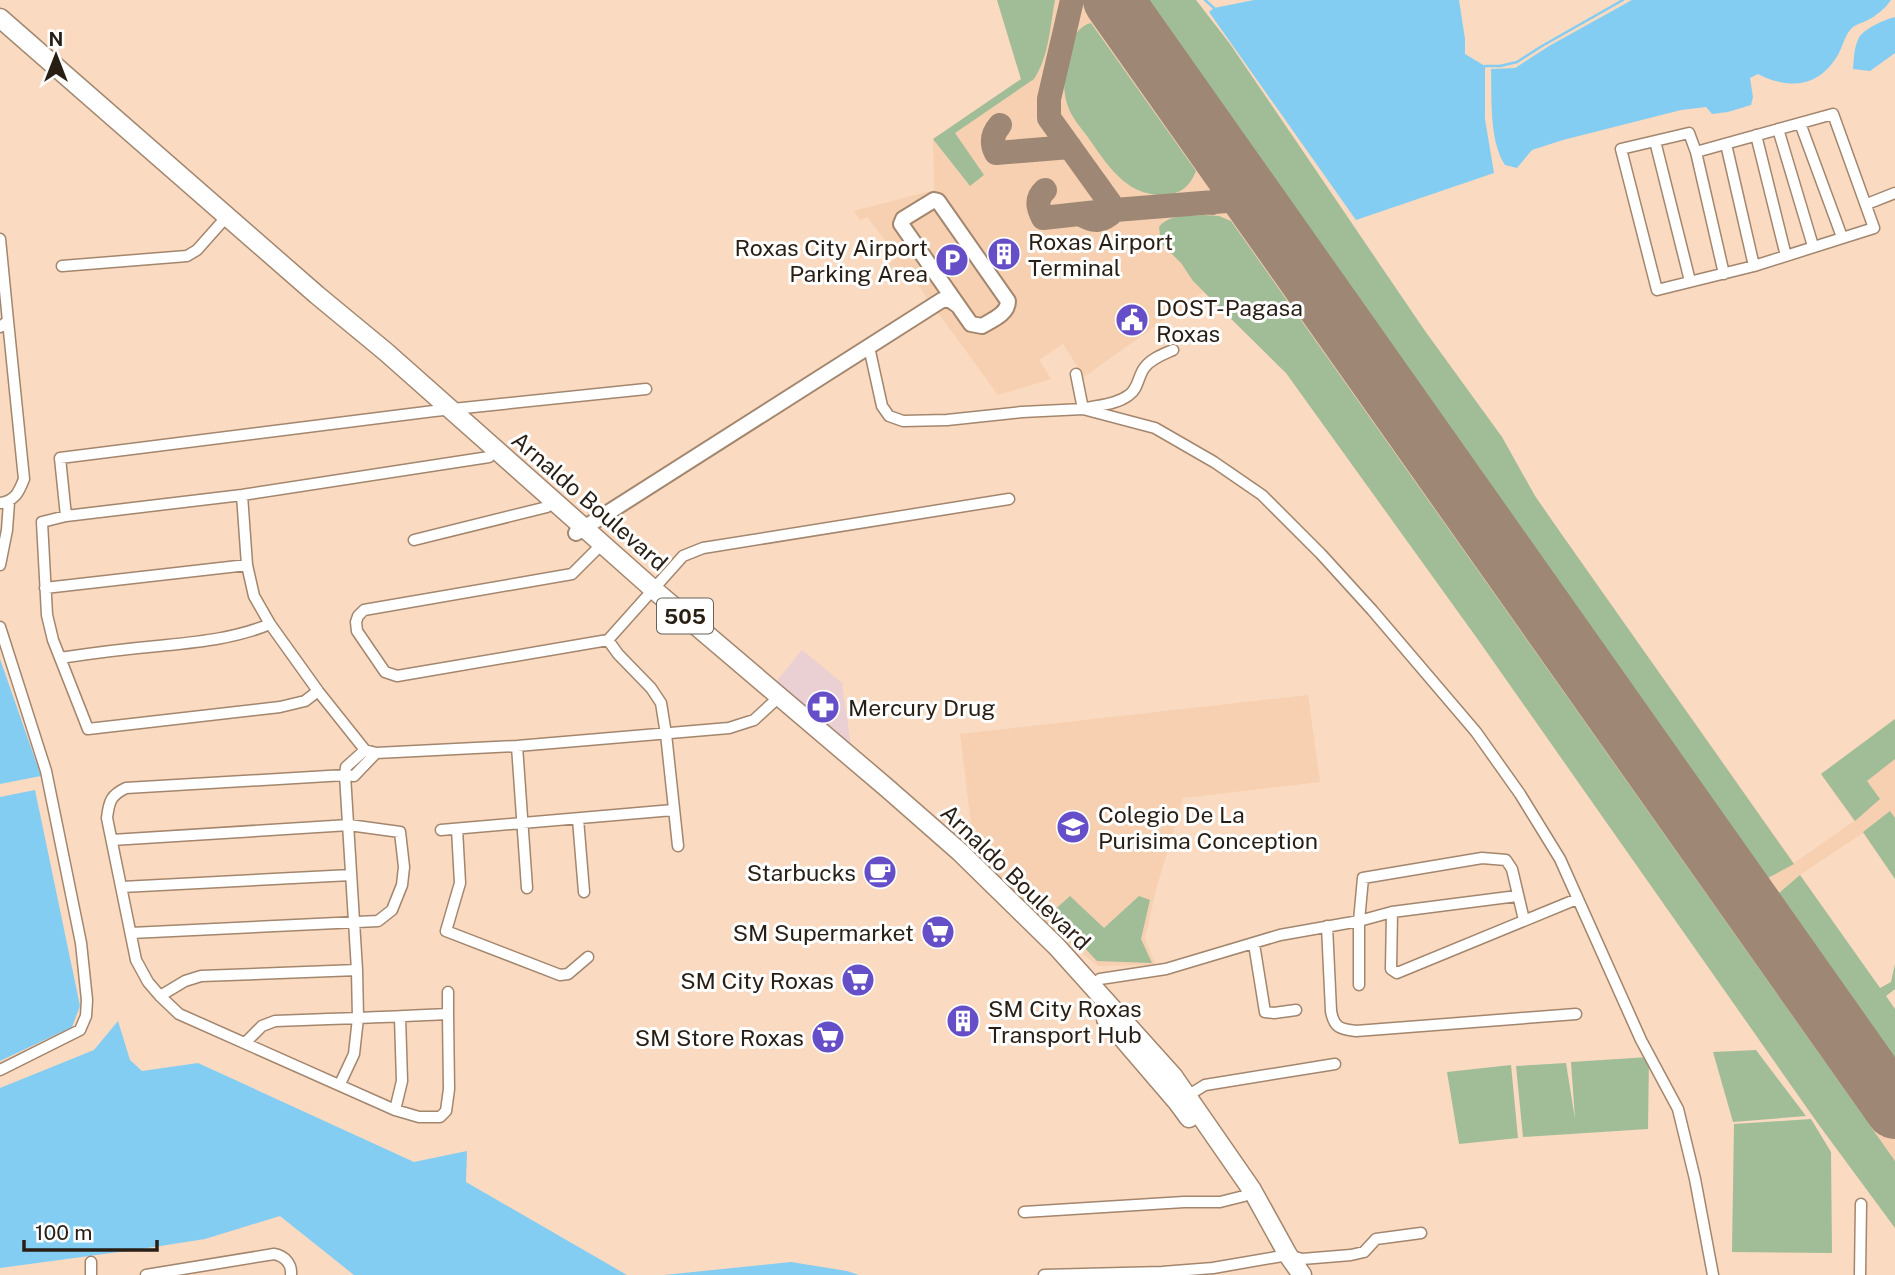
<svg xmlns="http://www.w3.org/2000/svg" width="1895" height="1275" font-family="'Public Sans',sans-serif">
<rect width="100%" height="100%" fill="#fadac0"/>
<path fill="#eacfd3" d="M 802,650 L 842,683 L 851,746 L 776,682 Z"/>
<path fill="#f6d0b0" d="M 997,0 L 1196,0 L 1230,44 L 1425,331 L 1502,437 L 1535,496 L 1560,532 L 1794,863 L 1854,821 L 1821,774 L 1895,719 L 1895,879 L 1863,833 L 1800,875 L 1880,988 L 1891,982 L 1895,964 L 1895,989 L 1886,996 L 1895,1009 L 1895,1228 L 1819,1125 L 1479,641 L 1286,373 L 1203,292 L 1084,377 L 1063,344 L 1039,360 L 1051,379 L 998,395 L 909,273 L 896,281 L 884,267 L 898,257 L 867,217 L 860,220 L 854,211 L 934,190 L 933,139 L 1021,80 Z
M 1308,695 L 1320,782 L 1183,798 L 1155,893 L 1145,939 L 1156,965 L 1098,966 L 1052,929 L 975,856 L 960,734 Z"/>
<path fill="#a0bd98" d="M 997,0 L 1055,0 C 1050,26 1049,57 1034,79 L 955,133 L 984,175 L 970,186 L 933,139 L 1021,79 Z
M 1148,0 L 1196,0 L 1230,44 L 1425,331 L 1502,437 L 1535,496 L 1560,532 L 1794,864 L 1768,878 Z
M 1091,23 L 1196,171 C 1190,187 1180,194 1164,195 C 1125,196 1107,164 1087,136 C 1081,128 1073,119 1069,109 C 1061,90 1064,70 1069,51 C 1072,39 1078,26 1091,23 Z
M 1204,215 L 1219,216 L 1231,221 L 1895,1161 L 1895,1228 L 1819,1125 L 1479,641 L 1286,373 L 1193,281 L 1181,263 L 1161,243 L 1159,227 C 1169,214 1188,216 1204,215 Z
M 1895,719 L 1895,759 L 1867,781 L 1880,799 L 1855,821 L 1821,774 Z
M 1890,811 L 1895,818 L 1895,879 L 1863,832 Z
M 1800,875 L 1880,988 L 1891,982 L 1895,964 L 1895,989 L 1886,996 L 1895,1009 L 1895,1058 L 1779,893 Z
M 1070,896 L 1104,928 L 1139,896 L 1150,900 L 1141,939 L 1152,963 L 1097,961 L 1051,913 Z
M 1756,1050 L 1806,1116 L 1733,1122 L 1713,1052 Z
M 1649,1057 L 1648,1129 L 1523,1137 L 1516,1066 L 1566,1063 L 1575,1119 L 1571,1062 Z
M 1511,1065 L 1518,1138 L 1459,1144 L 1447,1072 Z
M 1811,1119 L 1831,1152 L 1832,1253 L 1732,1252 L 1734,1124 Z"/>
<path fill="#83cdf3" d="M 1254,0 L 1459,0 L 1465,39 L 1465,54 L 1485,66 L 1485,119 L 1494,173 L 1356,220 L 1209,12 L 1214,8 Z
M 1632,0 L 1891,0 C 1885,9 1876,16 1866,21 C 1862,23 1854,25 1851,29 C 1844,36 1842,50 1836,58 C 1817,88 1787,89 1758,74 L 1750,78 L 1753,97 L 1751,105 L 1728,112 L 1712,114 L 1706,107 L 1681,110 L 1563,140 L 1532,150 L 1517,168 L 1505,165 C 1489,140 1492,99 1491,69 L 1515,68 L 1549,46 Z
M 1895,17 L 1895,53 L 1870,71 L 1853,69 C 1854,58 1854,45 1860,36 C 1866,28 1886,19 1895,17 Z
M 0,659 L 41,776 L 0,784 Z
M 35,790 L 80,1006 L 72,1027 L 0,1061 L 0,797 Z
M 118,1021 L 130,1060 L 142,1071 L 198,1063 L 414,1162 L 467,1151 L 466,1182 L 627,1275 L 354,1275 L 280,1216 L 205,1239 L 141,1249 L 0,1268 L 0,1088 L 94,1050 Z
M 791,1262 L 847,1271 L 859,1275 L 664,1275 Z"/>
<g fill="none" stroke-linecap="round" stroke-linejoin="round">
<path stroke="#83cdf3" stroke-width="2.5" d="M 1205,0 L 1214,8
M 1485,66 L 1500,66 L 1517,62 L 1542,46 L 1623,0"/>
<path stroke="#9e8774" stroke-width="24" d="M 1072,0 L 1049,99 L 1049,118 L 1115,210 C 1103,222 1094,223 1080,214
M 1111,0 L 1114,2
M 1000,125 C 992,134 991,143 996,153 L 1070,147
M 1045,190 C 1035,199 1038,208 1043,218 L 1115,210 L 1239,200 L 1253,203 L 1263,213
M 1212,203 C 1230,193 1232,184 1229,164"/>
<path stroke="#9e8774" stroke-width="60" d="M 1113,0 L 1895,1109"/>
<defs>
<path id="street" d="M 1833,114 L 1874,228 L 1754,266 L 1657,290 L 1621,149 L 1689,133 L 1696,152 Z
M 1800,123 L 1842,237
M 1778,129 L 1813,246
M 1756,135 L 1786,256
M 1655,141 L 1690,281
M 1726,144 L 1754,266
M 1696,152 L 1724,274
M 1867,204 L 1895,193
M 0,239 L 8,321 L 0,327
M 62,266 L 187,256 L 197,250 L 221,223
M 869,347 L 882,406 L 889,416 L 903,421 L 947,420 L 1022,412 L 1083,409 L 1155,428 L 1214,462 L 1262,495 L 1321,554 L 1372,610 L 1476,732 L 1520,794 L 1560,859 L 1641,1040 L 1678,1109 L 1695,1179 L 1713,1275
M 1076,374 L 1083,409
M 1087,408 C 1101,405 1117,404 1129,395 C 1139,388 1138,375 1145,367 C 1152,358 1164,354 1173,350
M 242,495 L 247,565 L 254,596 L 270,624 L 318,691 L 365,750 L 376,753 L 517,746 L 729,728 L 754,720 L 780,696
M 0,503 C 15,501 19,492 24,479 L 8,321
M 66,516 L 60,458 L 434,411 L 646,389
M 414,540 L 547,507
M 596,550 L 572,574 L 364,610 L 358,616 L 356,622 L 357,631 L 385,672 L 397,676 L 608,640 L 683,556 L 703,548 L 1009,499
M 0,565 L 7,530 L 9,502
M 45,588 L 247,565
M 0,627 L 46,771 L 81,943 L 87,1000 L 86,1016 L 80,1030 L 0,1070
M 608,640 L 618,654 L 651,688 L 661,703 L 666,734 L 678,846
M 60,658 C 93,653 125,649 158,646 C 197,642 234,639 270,624
M 318,691 L 305,701 L 280,707 L 88,729 L 53,640 L 47,615 L 42,522 L 66,516 L 242,495 L 489,457
M 517,746 L 527,888
M 365,750 L 346,767 L 345,775 L 354,776 L 376,753
M 578,819 L 584,892
M 457,829 L 460,883 L 446,931 L 560,975 L 568,974 L 588,957
M 441,830 L 673,810
M 112,840 L 349,825 L 400,832 L 404,867 L 402,885 L 392,910 L 378,921 L 131,933
M 122,887 L 351,875
M 1392,912 L 1391,969 L 1397,973 L 1577,899
M 1327,926 L 1331,1011 C 1334,1028 1340,1029 1356,1031 L 1576,1014
M 1254,944 L 1265,1012 L 1274,1013 L 1296,1010
M 1359,985 L 1359,921 L 1363,878 L 1482,858 L 1506,860 L 1512,869 L 1524,920
M 1091,986 L 1100,979 L 1166,969 L 1280,935 L 1359,921 L 1392,912 L 1517,896
M 448,992 L 448,1014
M 160,996 L 185,981 L 201,976 L 357,970
M 245,1043 L 262,1026 L 275,1021 C 333,1019 390,1017 448,1014 L 449,1089 L 446,1111 L 440,1117 L 419,1117 L 395,1110 L 179,1014 L 160,996 L 148,982 L 136,960 L 107,818 C 109,801 111,795 126,788 L 345,775 L 357,970 L 358,1018 L 354,1054 L 340,1084
M 1184,1098 L 1205,1085 L 1335,1064
M 395,1110 L 402,1081 L 400,1017
M 1024,1212 L 1184,1202 L 1220,1202 L 1244,1196 L 1252,1190
M 91,1262 L 91,1275
M 146,1275 L 274,1254 C 285,1256 292,1264 291,1275
M 1044,1275 L 1162,1272 L 1213,1268 L 1288,1255 L 1302,1259 L 1351,1255 L 1364,1252 L 1376,1239 L 1421,1233
M 1860,1275 L 1861,1204"/>
<path id="secondary" d="M 934,200 L 938,201 L 1008,301 C 1008,314 992,320 982,326 L 971,324 L 901,224 L 903,219 Z
M 576,533 L 942,300 L 950,300 L 957,305"/>
<path id="highway" d="M 0,18 L 317,295 L 386,352 L 653,589 L 887,788 L 960,852 L 1057,947 L 1173,1076 L 1252,1190 L 1288,1255 L 1302,1275
M 1106,1019 L 1178,1103 L 1189,1118"/>
</defs>
<use href="#street" stroke="#a3866e" stroke-width="13"/>
<use href="#secondary" stroke="#a3866e" stroke-width="18"/>
<use href="#highway" stroke="#a3866e" stroke-width="21"/>
<use href="#street" stroke="#fff" stroke-width="10"/>
<use href="#secondary" stroke="#fff" stroke-width="14"/>
<use href="#highway" stroke="#fff" stroke-width="18"/>
</g>
<defs>
<symbol id="building-disc" viewBox="-11 -11 22 22"><circle r="9.5" fill="#654ec7" stroke="#fff"/><path d="M-4-6H4V6H1V3H-1V6H-4ZM-2.5-4.3h1.7v1.8h-1.7ZM.8-4.3h1.7v1.8H.8ZM-2.5-1h1.7V.8h-1.7ZM.8-1h1.7V.8H.8Z" fill="#fff"/></symbol>
<symbol id="parking-disc" viewBox="-11 -11 22 22"><circle r="9.5" fill="#654ec7" stroke="#fff"/><path d="M-3.5-5.5H1a3.5 3.5 0 0 1 0 7H-1V5.5H-3.5ZM-1-3.4V-.6H.8a1.4 1.4 0 0 0 0-2.8Z" fill="#fff"/></symbol>
<symbol id="civic-disc" viewBox="-11 -11 22 22"><circle r="9.5" fill="#654ec7" stroke="#fff"/><path d="M-.6-6.5H3V-4.5H.6V-3L4-1V1h2V6H-6V1h2V-1L-.6-3ZM-1.2 2.5V6h2.4V2.5Z" fill="#fff"/></symbol>
<symbol id="pharmacy-disc" viewBox="-11 -11 22 22"><circle r="9.5" fill="#654ec7" stroke="#fff"/><path d="M-2-6h4v4h4v4h-4v4h-4v-4h-4v-4h4Z" fill="#fff"/></symbol>
<symbol id="university-disc" viewBox="-11 -11 22 22"><circle r="9.5" fill="#654ec7" stroke="#fff"/><path d="M0-5L7-2L0 1L-7-2ZM-4 1L0 2.5L4 1V4Q0 6-4 4Z" fill="#fff"/></symbol>
<symbol id="cafe-disc" viewBox="-11 -11 22 22"><circle r="9.5" fill="#654ec7" stroke="#fff"/><path d="M-5.5-4.5H6V0H3Q3 3.5 0 3.5H-2.5Q-5.5 3.5-5.5 0ZM3-3.2v2h1.7v-2ZM-6 4.5H4V6H-6Z" fill="#fff"/></symbol>
<symbol id="supermarket-disc" viewBox="-11 -11 22 22"><circle r="9.5" fill="#654ec7" stroke="#fff"/><path d="M-6-5.5h2.5l.6 2H6L4.5 2H-2.5L-4.4-4H-6ZM-1.5 3.2a1.3 1.3 0 1 0 .1 0ZM3 3.2a1.3 1.3 0 1 0 .1 0Z" fill="#fff"/></symbol>
</defs>
<g fill-rule="evenodd">
<use href="#building-disc" x="985" y="235" width="38" height="38"/>
<use href="#parking-disc" x="933" y="241" width="38" height="38"/>
<use href="#civic-disc" x="1113" y="301" width="38" height="38"/>
<use href="#pharmacy-disc" x="804" y="688" width="38" height="38"/>
<use href="#university-disc" x="1054" y="808" width="38" height="38"/>
<use href="#cafe-disc" x="861" y="853" width="38" height="38"/>
<use href="#supermarket-disc" x="919" y="913" width="38" height="38"/>
<use href="#supermarket-disc" x="839" y="961" width="38" height="38"/>
<use href="#building-disc" x="944" y="1002" width="38" height="38"/>
<use href="#supermarket-disc" x="809" y="1018" width="38" height="38"/>
</g>
<g text-anchor="middle" dominant-baseline="central" stroke-width="6" stroke-linejoin="round" paint-order="stroke">
<rect fill="#fff" stroke="#69625a" stroke-width="2" x="657" y="598.5" width="56" height="35" rx="5"/>
<g font-size="21" font-weight="bold" fill="#291e14">
<text x="685" y="616">505</text>
</g>
<g font-size="23" fill="#291e14" stroke="#fff" text-anchor="start">
<text x="1028" y="241">Roxas Airport<tspan x="1028" dy="26">Terminal</tspan></text>
<text x="928" y="247" text-anchor="end">Roxas City Airport<tspan x="928" dy="26">Parking Area</tspan></text>
<text x="1156" y="307">DOST-Pagasa<tspan x="1156" dy="26">Roxas</tspan></text>
<text x="848" y="707">Mercury Drug</text>
<text x="1098" y="814">Colegio De La<tspan x="1098" dy="26">Purisima Conception</tspan></text>
<text x="856" y="872" text-anchor="end">Starbucks</text>
<text x="914" y="932" text-anchor="end">SM Supermarket</text>
<text x="834" y="980" text-anchor="end">SM City Roxas</text>
<text x="988" y="1008">SM City Roxas<tspan x="988" dy="26">Transport Hub</tspan></text>
<text x="804" y="1037" text-anchor="end">SM Store Roxas</text>
</g>
<g font-size="23" fill="#291e14" stroke="#fff">
<text transform="translate(590 501) rotate(41)">Arnaldo Boulevard</text>
<text transform="translate(1016 877) rotate(44)">Arnaldo Boulevard</text>
</g>
</g>
<g transform="translate(56 56)" stroke="#ffffff" stroke-width="5" paint-order="stroke">
<path d="M0-5L12 26L0 18L-12 26Z" fill="#291e14"/>
<text y="-10" font-size="19" font-weight="bold" text-anchor="middle" fill="#291e14">N</text>
</g>
<path d="M24 1240v10h133v-10" fill="none" stroke="#291e14" stroke-width="3.5"/>
<text x="35" y="1240" font-size="21" fill="#291e14" stroke="#ffffff" stroke-width="5" paint-order="stroke">100 m</text>
</svg>
